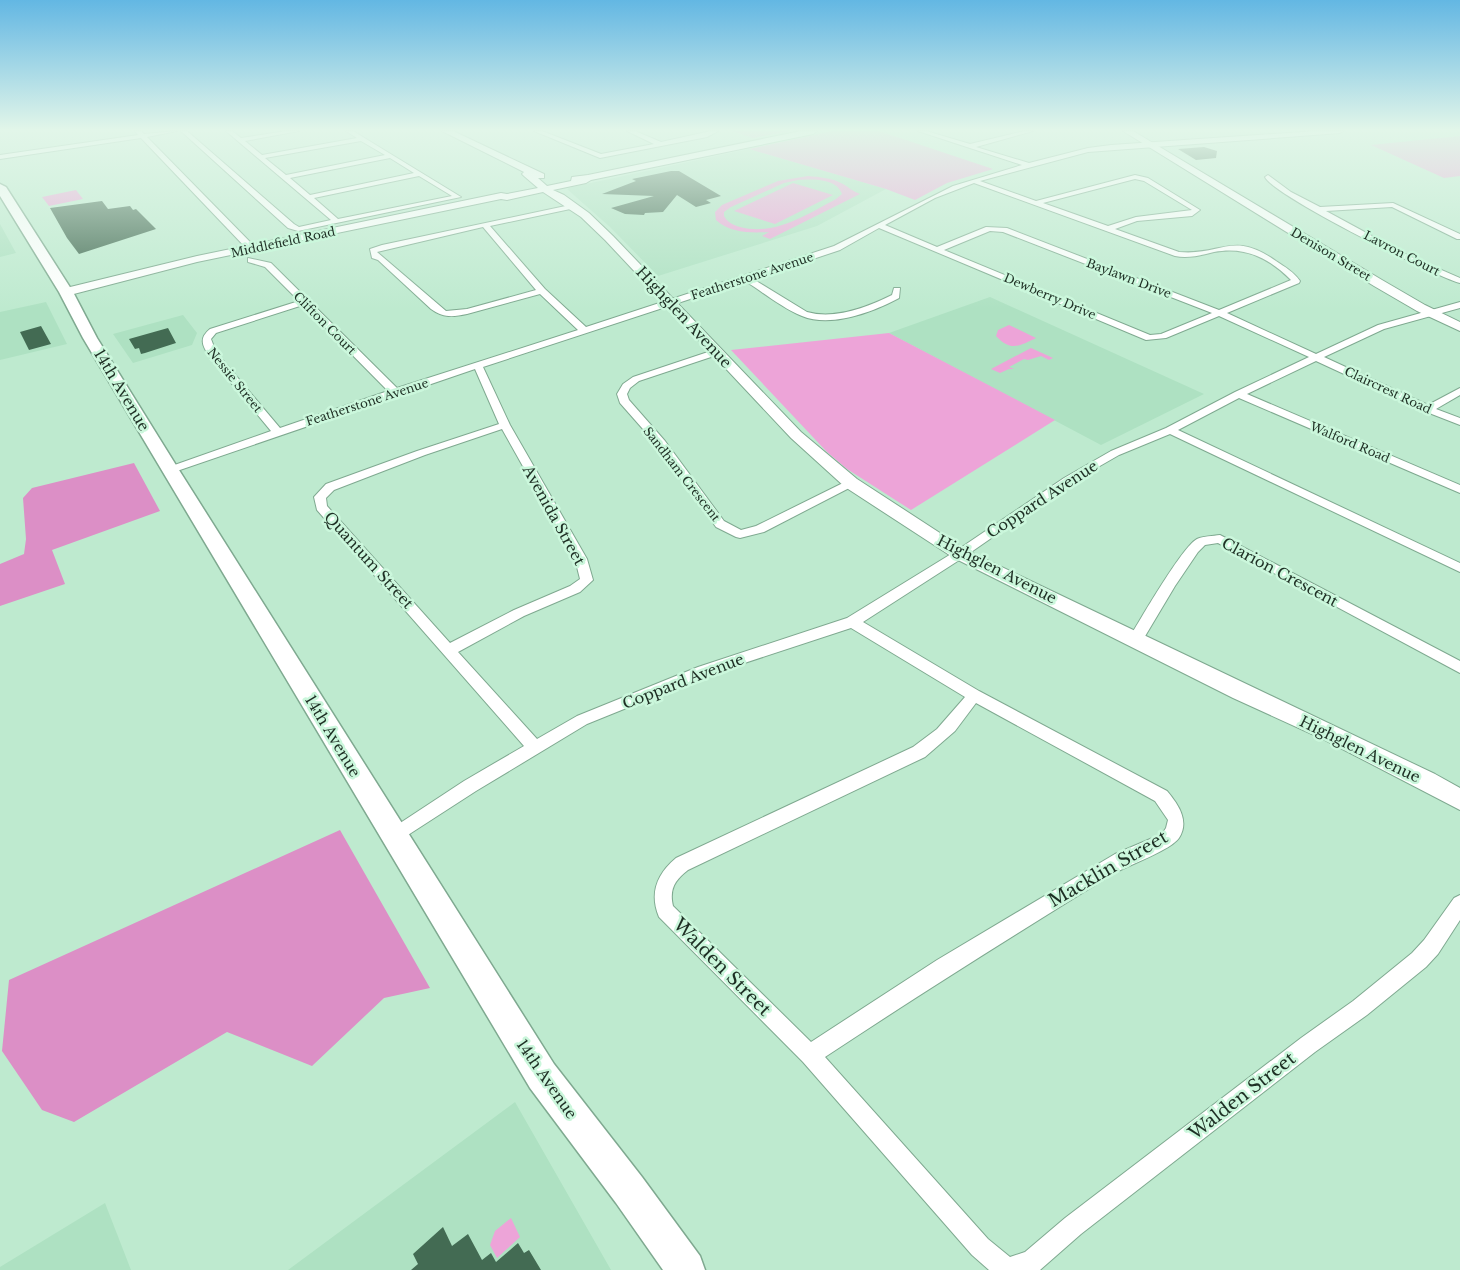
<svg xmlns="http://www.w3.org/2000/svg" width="1460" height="1270" font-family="'Libre Baskerville',serif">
<rect width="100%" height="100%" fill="#beeacf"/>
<path fill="#aee1c2" d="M 749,149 L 886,189 L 817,226 L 658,276 L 610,227 L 567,189 L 572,187 Z
M 0,224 L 16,253 L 0,257 Z
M 990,297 L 1204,394 L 1101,445 L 889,333 Z
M 46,302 L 67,344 L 0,360 L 0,312 Z
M 183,315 L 197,333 L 192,345 L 133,363 L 113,334 Z
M 515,1102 L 611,1270 L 288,1270 Z
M 105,1203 L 131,1270 L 0,1270 L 0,1267 Z"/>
<path fill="#eda4d8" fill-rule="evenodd" d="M 732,131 L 791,131 L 753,138 Z
M 832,131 L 879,131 L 993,169 L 947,183 L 915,200 L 886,189 L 749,149 Z
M 1460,136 L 1460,176 L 1444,178 L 1371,145 Z
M 808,176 C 820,177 832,178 843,184 C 850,188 852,191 860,194 L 770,239 L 762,236 L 769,232 C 751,233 730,233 716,220 L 715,212 L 722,205 L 778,181 ZM 798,180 C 811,179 837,178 842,194 L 836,199 C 806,215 775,236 740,227 C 733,225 727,222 724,216 L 724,212 L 731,207 L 784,183 Z
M 793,183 L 833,195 L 775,224 L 734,211 Z
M 76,190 L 83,199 L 49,206 L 42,197 Z
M 1009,325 L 1036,338 C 1019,346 1011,352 996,336 L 998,330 Z
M 889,333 L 1055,420 L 911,510 L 847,469 L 827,452 L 731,350 Z
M 1031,348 L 1053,358 L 1049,360 L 1041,356 L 1028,360 L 1024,359 L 1009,367 L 1014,369 L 1009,369 L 1000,373 L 991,369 Z
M 511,1218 L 520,1237 L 497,1258 L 490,1245 L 495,1231 Z"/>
<path fill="#dc8fc6" d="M 134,463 L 160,511 L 52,550 L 65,584 L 0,606 L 0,564 L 24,554 L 26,539 L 23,498 L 32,488 Z
M 340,830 L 430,988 L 384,998 L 312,1066 L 227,1032 L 74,1122 L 42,1110 L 2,1051 L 9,980 Z"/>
<path fill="#436b53" d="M 1204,147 L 1217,151 L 1216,158 L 1196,160 L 1178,149 Z
M 671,171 L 679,171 L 721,196 L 706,200 L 711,203 L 696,207 L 677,195 L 663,212 L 645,213 L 644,215 L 625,214 L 611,208 L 654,196 L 602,194 L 636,181 L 632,179 Z
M 102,201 L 108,209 L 130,206 L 133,210 L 136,209 L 156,229 L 79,254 L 67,238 L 50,208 Z
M 41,326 L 51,344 L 29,350 L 20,332 Z
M 168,328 L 176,343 L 145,353 L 141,354 L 139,348 L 135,349 L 129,339 Z
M 443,1227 L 452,1246 L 468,1234 L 482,1260 L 491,1253 L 496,1262 L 518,1243 L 524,1253 L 529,1250 L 541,1270 L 411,1270 L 418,1264 L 413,1254 Z"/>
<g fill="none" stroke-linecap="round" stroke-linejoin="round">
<defs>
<path id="street" d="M 135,131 L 141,131 L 144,134 L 177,131 L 147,137 L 254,246 L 254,250 L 248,250 L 141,138 L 0,159 L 0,155 L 138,135 Z
M 181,131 L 187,131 L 294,224 L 299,227 L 331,220 L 226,131 L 232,131 L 241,138 L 286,131 L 299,131 L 245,141 L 262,155 L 357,138 L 346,131 L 353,131 L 461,197 L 298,231 L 288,228 ZM 361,141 L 385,155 L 286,175 L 265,158 ZM 390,158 L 414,173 L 310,195 L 290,178 ZM 419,176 L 452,196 L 338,219 L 314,198 Z
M 534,131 L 542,131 L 601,154 L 654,144 L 627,131 L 635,131 L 661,142 L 711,131 L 718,131 L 707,137 L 600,158 Z
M 918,131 L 926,131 L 970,144 L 1024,131 L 1033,131 L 976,147 L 1029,163 L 1088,148 L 1111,145 L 1317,131 L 1343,131 L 1340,133 L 1088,152 L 980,181 L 1036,201 L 1135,175 L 1148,178 L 1200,210 L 1192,216 L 1137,221 L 1115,229 L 1179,252 C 1222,256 1232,230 1276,261 C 1285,267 1294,272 1300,281 L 1299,283 L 1227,313 L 1316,354 L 1378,325 L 1460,302 L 1460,308 L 1384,329 L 1324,357 L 1428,405 L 1460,388 L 1460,395 L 1436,409 L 1460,418 L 1460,425 L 1424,411 L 1316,361 L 1247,394 L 1460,485 L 1460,493 L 1239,398 L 1178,430 L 1460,563 L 1460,572 L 1170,434 L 1119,455 L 1072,482 L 964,557 L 863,622 L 979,691 L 1167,791 C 1178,804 1190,821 1179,838 C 1171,850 1129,865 1113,874 C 1016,934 920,994 825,1057 L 988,1239 L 1010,1257 L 1025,1252 L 1065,1218 L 1301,1038 L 1353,1001 L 1412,953 L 1424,940 L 1454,898 L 1460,895 L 1460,920 L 1438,954 L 1426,967 L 1367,1015 L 1315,1052 L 1081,1234 L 1040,1270 L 989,1270 L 972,1255 L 803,1062 L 659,917 C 649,893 657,874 676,858 L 913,747 L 937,729 L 965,697 L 851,628 L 708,675 L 587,724 L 476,791 L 394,844 L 388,841 L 386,836 L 388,831 L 464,781 L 524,746 L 317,510 L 314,497 L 326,484 L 417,451 L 499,424 L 475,369 L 174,472 L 170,473 L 164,470 L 166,468 L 271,431 L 209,356 C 202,345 199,338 210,329 L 299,301 L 265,267 L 248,262 L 248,258 L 271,263 L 397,388 L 578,330 L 540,294 L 467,314 C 453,317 443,318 431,309 L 378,260 L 372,258 L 370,249 L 382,245 L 575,204 L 575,208 L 490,226 L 545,289 L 586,327 L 834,246 L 953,186 L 1022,165 ZM 1135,179 L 1144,181 L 1192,210 L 1136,217 L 1108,226 L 1043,203 ZM 974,183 L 1175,256 C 1188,259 1201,255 1214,252 C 1245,246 1269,258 1291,280 L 1219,310 L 1007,228 L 986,227 L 937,247 L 885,225 L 935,198 ZM 483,227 L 536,290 L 467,309 L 446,311 L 377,252 ZM 879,228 L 1146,340 L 1166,338 L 1219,316 L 1309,357 L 1235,392 L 1166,428 L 1111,451 L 1064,478 L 956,551 L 847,618 L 698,667 L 577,716 L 537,739 L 458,652 L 524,616 L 580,592 L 593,580 L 587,559 L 510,425 L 483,367 L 745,281 C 763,292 782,308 802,316 C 831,328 873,312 899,298 L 900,288 L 894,288 L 892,295 C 868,307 835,320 807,312 L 753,279 L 840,250 ZM 990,231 L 1003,232 L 1212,313 L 1161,334 L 1150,335 L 944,250 ZM 303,305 L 388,391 L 280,428 L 216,352 L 211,339 L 216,333 ZM 502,429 L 575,559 L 580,579 L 570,586 L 514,610 L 450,643 L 327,506 L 326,498 L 334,490 L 425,455 ZM 976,703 L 1155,801 L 1168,820 L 1166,828 L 1162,834 L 1115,854 L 937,960 L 811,1042 L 673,906 C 669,889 675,880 688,870 L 925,757 L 955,731 Z
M 1268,175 L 1291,192 L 1320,207 L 1393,203 L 1460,234 L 1460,239 L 1457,239 L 1392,207 L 1326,211 L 1407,255 L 1460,278 L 1460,283 C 1434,276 1273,195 1265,177 Z
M 717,349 L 722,352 L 720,354 L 639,381 L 630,388 L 627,394 L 629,400 L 665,441 L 724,521 L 741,530 L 756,526 L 847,481 L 855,481 L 857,483 L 855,485 L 764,532 L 740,538 L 736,537 L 716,527 L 657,445 L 620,403 L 617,394 L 623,384 L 633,377 Z
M 1220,535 L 1460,661 L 1460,673 L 1218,543 L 1205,545 L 1198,552 L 1175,586 L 1141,643 L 1136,644 L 1131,643 L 1129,639 L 1131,635 C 1142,617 1182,547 1197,539 C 1203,536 1213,536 1220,535 Z"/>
<path id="secondary" d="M 442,131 L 453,131 L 544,174 L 544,178 L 538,178 L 547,186 L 571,181 L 572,177 L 588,175 L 801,131 L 817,131 L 813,134 L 591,180 L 586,183 L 553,190 L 564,195 L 589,213 L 613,236 L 801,432 L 857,479 L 966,550 L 1435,774 L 1460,788 L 1460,810 L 1325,740 L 1233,698 L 954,558 L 845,487 L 791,438 L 605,240 L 581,217 L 543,192 L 507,200 L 501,199 L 197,262 L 66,296 L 60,292 L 62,289 L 197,256 L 501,193 L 507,194 L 538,188 L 524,176 L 522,174 L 524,172 Z
M 1123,131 L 1133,131 L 1382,280 L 1425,305 L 1460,322 L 1460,331 L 1417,311 L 1374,286 Z"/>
<path id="primary" d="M 0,184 L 6,187 L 73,292 L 97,338 L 179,470 L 554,1064 L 642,1177 L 700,1256 L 705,1270 L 663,1270 L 616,1203 L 530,1088 L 83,338 L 59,292 L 0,196 Z"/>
</defs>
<use href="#street" stroke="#7fa990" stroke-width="2"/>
<use href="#secondary" stroke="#7fa990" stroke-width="2"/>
<use href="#primary" stroke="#7fa990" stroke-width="3"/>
<use href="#street" fill="#fff" fill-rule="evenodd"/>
<use href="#secondary" fill="#fff" fill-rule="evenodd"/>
<use href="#primary" fill="#fff" fill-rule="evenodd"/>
</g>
<linearGradient id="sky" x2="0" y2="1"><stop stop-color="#63b7e3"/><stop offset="0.42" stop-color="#e2f6e9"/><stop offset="1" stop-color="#e2f6e9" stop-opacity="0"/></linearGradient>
<rect width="1460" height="309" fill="url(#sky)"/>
<g text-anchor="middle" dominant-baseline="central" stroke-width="5" stroke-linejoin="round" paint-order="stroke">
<g font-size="12" fill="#1e2f24" stroke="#cbf7dc">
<text transform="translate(283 242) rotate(-12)">Middlefield Road</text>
<text transform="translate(1402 253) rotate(27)">Lavron Court</text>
<text transform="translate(1331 254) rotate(31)">Denison Street</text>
<text transform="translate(752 276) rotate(-18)">Featherstone Avenue</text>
<text transform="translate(1129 278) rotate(21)">Baylawn Drive</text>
<text transform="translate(1050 296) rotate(23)">Dewberry Drive</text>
<text transform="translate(325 323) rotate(45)">Clifton Court</text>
<text transform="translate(235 380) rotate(51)">Nessie Street</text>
<text transform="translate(1388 390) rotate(25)">Claircrest Road</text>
<text transform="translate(367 402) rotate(-18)">Featherstone Avenue</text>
<text transform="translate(1350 442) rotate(23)">Walford Road</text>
<text transform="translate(682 474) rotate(52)">Sandham Crescent</text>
</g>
<g font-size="15" fill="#1e2f24" stroke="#cbf7dc">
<text transform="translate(684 317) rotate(47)">Highglen Avenue</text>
<text transform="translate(122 390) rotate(59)">14th Avenue</text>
<text transform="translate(1042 499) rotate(-33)">Coppard Avenue</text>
<text transform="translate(554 515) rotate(61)">Avenida Street</text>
<text transform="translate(369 560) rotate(48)">Quantum Street</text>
<text transform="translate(997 569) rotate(27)">Highglen Avenue</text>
<text transform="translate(1280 572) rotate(28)">Clarion Crescent</text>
<text transform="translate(683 681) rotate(-21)">Coppard Avenue</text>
<text transform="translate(333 736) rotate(59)">14th Avenue</text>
<text transform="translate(1360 749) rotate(26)">Highglen Avenue</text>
<text transform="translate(547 1079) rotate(55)">14th Avenue</text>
</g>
<g font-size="18" fill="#1e2f24" stroke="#cbf7dc">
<text transform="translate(1108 869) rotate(-30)">Macklin Street</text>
<text transform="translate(722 967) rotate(45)">Walden Street</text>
<text transform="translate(1242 1096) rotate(-38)">Walden Street</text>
</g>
</g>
</svg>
